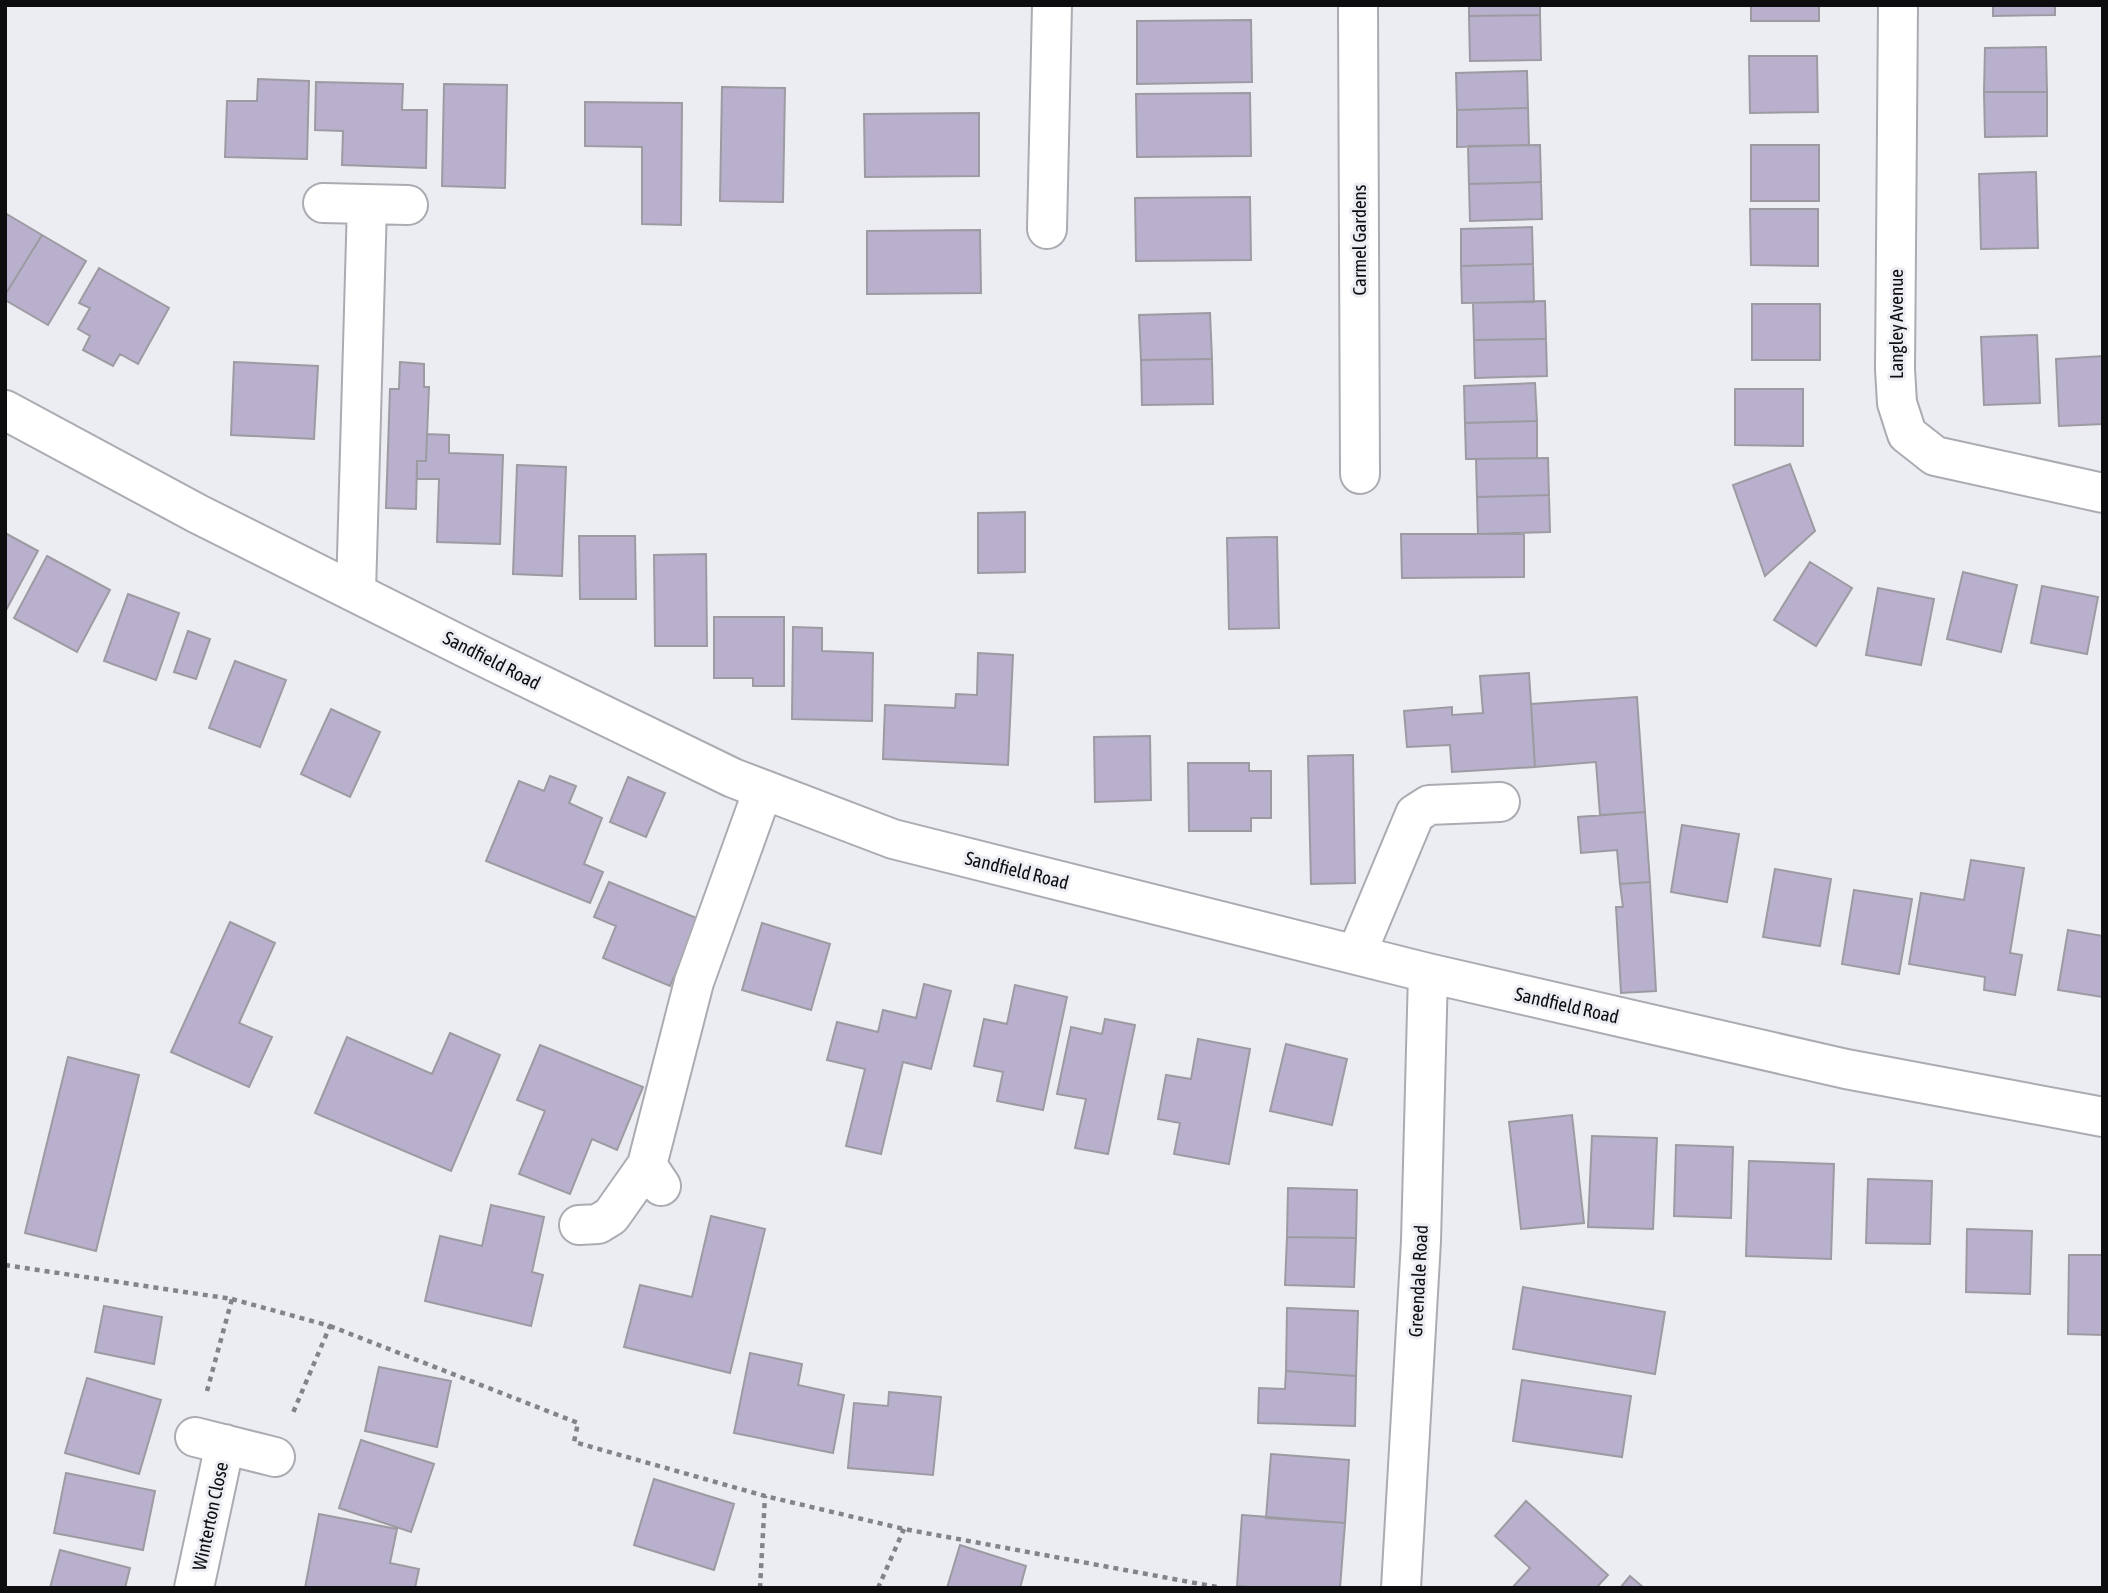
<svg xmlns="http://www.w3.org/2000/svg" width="2108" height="1593" font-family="'Asap Condensed',sans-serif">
<rect width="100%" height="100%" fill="#ebedf3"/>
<path fill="#b9b0cd" stroke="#9d9ba1" stroke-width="2" d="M 1469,5 L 1540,5 L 1540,15 L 1469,16 Z
M 1751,5 L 1819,5 L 1819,21 L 1751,21 Z
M 1993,5 L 2055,5 L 2055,15 L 1993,16 Z
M 1540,15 L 1541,60 L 1470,61 L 1469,16 Z
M 1251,20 L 1252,82 L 1137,84 L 1137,21 Z
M 2046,47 L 2047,92 L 1984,92 L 1985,48 Z
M 1749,56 L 1817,56 L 1818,112 L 1750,113 Z
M 1527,71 L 1528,108 L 1457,110 L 1456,73 Z
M 258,79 L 309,81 L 307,159 L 225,157 L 227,101 L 257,101 Z
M 316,82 L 403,84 L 402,110 L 427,110 L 426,168 L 342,165 L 343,131 L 315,130 Z
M 444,84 L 507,85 L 505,188 L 442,186 Z
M 722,87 L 785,88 L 783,202 L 720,201 Z
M 1984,92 L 2047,92 L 2047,136 L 1985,137 Z
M 1250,93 L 1251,156 L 1137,157 L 1136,94 Z
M 585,102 L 682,103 L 681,225 L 642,224 L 642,147 L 585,146 Z
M 1528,108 L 1529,145 L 1457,147 L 1457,110 Z
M 979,113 L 979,176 L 865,177 L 864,114 Z
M 1540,145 L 1541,182 L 1469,184 L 1468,146 Z
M 1751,145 L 1819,145 L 1819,201 L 1751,201 Z
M 2036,172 L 2038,248 L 1981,249 L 1979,174 Z
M 1541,182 L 1542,219 L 1470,221 L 1469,184 Z
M 1250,197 L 1251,260 L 1136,261 L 1135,198 Z
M 1750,209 L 1818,209 L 1818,266 L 1751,265 Z
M 5,213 L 42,235 L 5,295 Z
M 1532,227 L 1533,264 L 1461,266 L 1461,229 Z
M 980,230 L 981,293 L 867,294 L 867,231 Z
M 42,235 L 86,261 L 48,325 L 5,300 L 5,295 Z
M 1533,264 L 1534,302 L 1462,303 L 1461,266 Z
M 99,268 L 169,308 L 138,364 L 120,354 L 113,366 L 83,350 L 90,336 L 78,329 L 90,308 L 79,303 Z
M 1545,301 L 1546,339 L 1474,340 L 1473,303 Z
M 1752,304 L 1820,304 L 1820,360 L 1752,360 Z
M 1210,313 L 1212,359 L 1141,360 L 1139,315 Z
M 2037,335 L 2040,403 L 1984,405 L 1981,337 Z
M 1546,339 L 1547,376 L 1475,378 L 1474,340 Z
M 2103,356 L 2103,424 L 2059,426 L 2056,359 Z
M 1212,359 L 1213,404 L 1142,405 L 1141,360 Z
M 234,362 L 318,366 L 314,439 L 231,435 Z
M 400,362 L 424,364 L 424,387 L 429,387 L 426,461 L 417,461 L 416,509 L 386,508 L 390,389 L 399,389 Z
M 1535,383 L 1537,421 L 1465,423 L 1464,386 Z
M 1735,389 L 1803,389 L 1803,446 L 1735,445 Z
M 1537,421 L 1537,458 L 1466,459 L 1465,423 Z
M 427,434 L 449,435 L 449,453 L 503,455 L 500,544 L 437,542 L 439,479 L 417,479 L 417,461 L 426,461 Z
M 1548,458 L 1549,495 L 1477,497 L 1476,459 Z
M 1790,464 L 1815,531 L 1765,576 L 1733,485 Z
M 517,465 L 566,467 L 562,576 L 513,574 Z
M 1549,495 L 1550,532 L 1478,534 L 1477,497 Z
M 1025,512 L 1025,572 L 978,573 L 978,513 Z
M 5,533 L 38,551 L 5,612 Z
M 1401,534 L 1524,534 L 1524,577 L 1402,578 Z
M 579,536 L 635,536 L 636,599 L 580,599 Z
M 1277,537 L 1279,628 L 1229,629 L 1227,538 Z
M 706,554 L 707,646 L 655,646 L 654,555 Z
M 47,556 L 110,590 L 77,652 L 14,618 Z
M 1810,562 L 1852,588 L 1816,646 L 1774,620 Z
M 1963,572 L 2017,585 L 2001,652 L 1947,639 Z
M 2042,586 L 2098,597 L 2087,654 L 2031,643 Z
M 1878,588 L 1934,599 L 1921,665 L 1866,655 Z
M 128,594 L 179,613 L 156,680 L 104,661 Z
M 714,617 L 784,617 L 784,686 L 753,686 L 753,678 L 714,678 Z
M 793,627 L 822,628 L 822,651 L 873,653 L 872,721 L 792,719 Z
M 188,631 L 210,639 L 196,679 L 174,672 Z
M 978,653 L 1013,655 L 1008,765 L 883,759 L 885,705 L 955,708 L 956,694 L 977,695 Z
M 235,661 L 286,680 L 260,747 L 209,728 Z
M 1529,673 L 1535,767 L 1452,772 L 1450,745 L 1407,747 L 1404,711 L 1452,707 L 1452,715 L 1483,713 L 1480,676 Z
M 1637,697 L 1645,812 L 1600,815 L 1596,762 L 1535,767 L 1531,704 Z
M 331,709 L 380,732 L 350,797 L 301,774 Z
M 1150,736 L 1151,800 L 1095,802 L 1094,737 Z
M 1353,755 L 1355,883 L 1311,884 L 1308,756 Z
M 1188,763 L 1249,763 L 1249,771 L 1271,771 L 1271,818 L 1251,818 L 1251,831 L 1189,831 Z
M 550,776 L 576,786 L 569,803 L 602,818 L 584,864 L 603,872 L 590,903 L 486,861 L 519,781 L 544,791 Z
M 628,777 L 665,793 L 646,837 L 610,822 Z
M 1645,812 L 1650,882 L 1620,884 L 1617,850 L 1581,853 L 1578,817 Z
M 1682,825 L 1739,834 L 1727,902 L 1671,892 Z
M 1971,860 L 2024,868 L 2010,953 L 2022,955 L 2015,995 L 1984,990 L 1985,977 L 1909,964 L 1921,893 L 1964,900 Z
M 1775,869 L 1831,879 L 1820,946 L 1763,937 Z
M 609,882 L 699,919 L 670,986 L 603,958 L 616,926 L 594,917 Z
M 1650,882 L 1656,991 L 1621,993 L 1616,907 L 1623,907 L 1620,884 Z
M 1854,890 L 1912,899 L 1899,974 L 1842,964 Z
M 230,922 L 275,943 L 239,1023 L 272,1037 L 249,1087 L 171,1052 Z
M 762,923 L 830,944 L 811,1010 L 742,990 Z
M 2068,930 L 2103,936 L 2103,997 L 2058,990 Z
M 924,984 L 951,991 L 931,1069 L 903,1062 L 881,1154 L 846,1146 L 865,1069 L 827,1060 L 837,1022 L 878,1032 L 883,1010 L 916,1018 Z
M 1015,985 L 1067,997 L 1043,1110 L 997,1101 L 1003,1072 L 974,1066 L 984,1019 L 1007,1024 Z
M 1105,1019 L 1135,1025 L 1108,1154 L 1075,1148 L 1086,1099 L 1057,1094 L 1071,1027 L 1102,1034 Z
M 450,1033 L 500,1055 L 451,1171 L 315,1113 L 347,1037 L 432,1074 Z
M 1198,1039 L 1250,1049 L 1229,1164 L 1174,1154 L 1180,1123 L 1158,1119 L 1166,1075 L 1191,1079 Z
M 1286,1044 L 1347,1059 L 1332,1125 L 1270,1111 Z
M 540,1045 L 643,1087 L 617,1150 L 592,1139 L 570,1194 L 519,1174 L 545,1111 L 517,1100 Z
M 68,1057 L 139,1075 L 96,1251 L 25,1233 Z
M 1572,1115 L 1584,1223 L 1521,1229 L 1509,1122 Z
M 1592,1136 L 1657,1138 L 1653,1229 L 1588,1227 Z
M 1676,1145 L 1733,1147 L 1731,1218 L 1674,1216 Z
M 1749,1161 L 1834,1164 L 1831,1259 L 1746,1256 Z
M 1868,1179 L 1932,1181 L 1930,1244 L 1866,1243 Z
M 1288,1188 L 1357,1190 L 1356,1238 L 1287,1237 Z
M 491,1205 L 544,1217 L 532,1272 L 543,1275 L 531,1326 L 425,1301 L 440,1236 L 482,1246 Z
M 711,1216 L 765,1229 L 730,1373 L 624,1347 L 640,1285 L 692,1297 Z
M 1967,1229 L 2032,1231 L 2030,1294 L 1966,1292 Z
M 1287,1237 L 1356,1238 L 1354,1287 L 1285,1285 Z
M 2069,1255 L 2103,1255 L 2103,1335 L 2068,1334 Z
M 1523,1287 L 1665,1312 L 1655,1374 L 1513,1349 Z
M 104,1306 L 162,1317 L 154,1364 L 95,1352 Z
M 1287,1308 L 1358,1311 L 1356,1376 L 1286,1371 Z
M 750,1353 L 802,1364 L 798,1385 L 844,1395 L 833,1453 L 734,1433 Z
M 379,1367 L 451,1381 L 437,1447 L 365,1431 Z
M 1286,1371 L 1356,1376 L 1355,1426 L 1258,1423 L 1259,1388 L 1285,1389 Z
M 87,1378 L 161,1400 L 139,1474 L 65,1453 Z
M 1522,1380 L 1631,1396 L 1622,1457 L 1513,1441 Z
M 889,1392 L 941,1397 L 933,1475 L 848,1468 L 854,1403 L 888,1406 Z
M 361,1440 L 434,1464 L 411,1532 L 339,1508 Z
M 1271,1454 L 1349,1460 L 1345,1523 L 1266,1518 Z
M 66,1473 L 155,1491 L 143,1550 L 54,1533 Z
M 654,1479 L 734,1504 L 714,1570 L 634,1545 Z
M 1526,1501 L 1608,1575 L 1596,1588 L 1512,1588 L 1530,1568 L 1495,1536 Z
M 319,1514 L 397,1529 L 390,1563 L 419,1569 L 415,1588 L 305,1588 Z
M 1242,1515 L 1345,1523 L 1340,1588 L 1266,1588 L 1237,1586 Z
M 960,1545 L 1026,1566 L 1020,1588 L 947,1588 Z
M 60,1550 L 130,1568 L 125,1588 L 50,1588 Z
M 1630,1576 L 1644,1588 L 1620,1588 Z"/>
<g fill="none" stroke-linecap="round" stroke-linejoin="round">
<defs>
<path id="minor" d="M 1358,5 L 1360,474
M 1898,5 L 1895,369 L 1897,403 L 1907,434 L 1935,456 L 2103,493
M 323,203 L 408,205
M 1047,229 L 1052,5
M 5,410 L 198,514 L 476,653 L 733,778 L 893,839 L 1428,973 L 1846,1069 L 2103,1117
M 356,592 L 367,204
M 1356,955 L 1415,814 L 1429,805 L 1500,802
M 661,1186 L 647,1165 L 694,982 L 763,790
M 579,1225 L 598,1224 L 611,1216 L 647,1165
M 195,1437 L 275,1457
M 194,1588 L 225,1444
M 1401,1588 L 1421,1241 L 1428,973"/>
</defs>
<use href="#minor" stroke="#aaacb2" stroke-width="42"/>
<path stroke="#838489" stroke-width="4.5" stroke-dasharray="5 5" stroke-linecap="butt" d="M 5,1265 L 232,1299 L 207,1391
M 232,1299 L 330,1326 L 292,1415
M 330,1326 L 578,1423 L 574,1442 L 765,1496 L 904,1529 L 1222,1588
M 760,1588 L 765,1496
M 878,1588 L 904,1529"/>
<use href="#minor" stroke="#fff" stroke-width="38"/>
</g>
<g text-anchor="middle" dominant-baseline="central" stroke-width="6" stroke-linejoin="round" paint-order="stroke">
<g font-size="19" fill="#0d0d0f" stroke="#ebedf3">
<text transform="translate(1359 240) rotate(-90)">Carmel Gardens</text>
<text transform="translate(1896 324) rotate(-90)">Langley Avenue</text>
<text transform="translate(492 660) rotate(27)">Sandfield Road</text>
<text transform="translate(1017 870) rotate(14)">Sandfield Road</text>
<text transform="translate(1567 1005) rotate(13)">Sandfield Road</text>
<text transform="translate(1418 1281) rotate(-87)">Greendale Road</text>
<text transform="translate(210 1516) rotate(-78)">Winterton Close</text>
</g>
</g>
<rect width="2108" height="1593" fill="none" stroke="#0d0d0f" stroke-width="14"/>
</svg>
